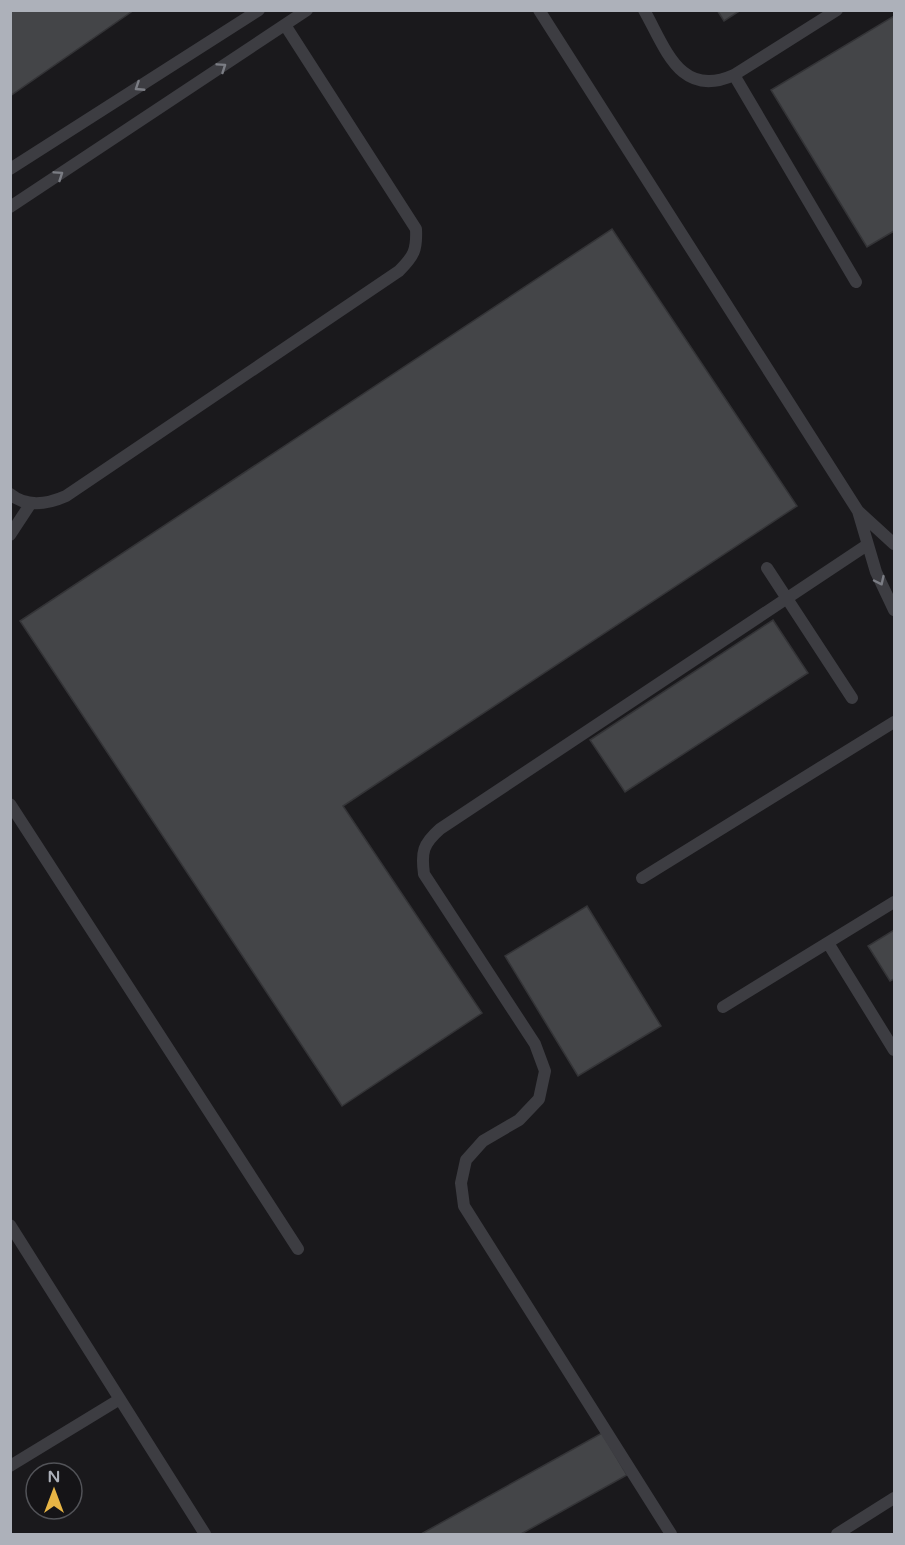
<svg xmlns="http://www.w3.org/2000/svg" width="905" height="1545" font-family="'Varela Round',sans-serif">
<rect width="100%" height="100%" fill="#1a191c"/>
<path fill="#444548" stroke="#343437" stroke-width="1.5" d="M 10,10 L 134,10 L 10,96 Z
M 717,10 L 741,10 L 724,21 Z
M 894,16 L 894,231 L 867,247 L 771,90 Z
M 612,229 L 797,506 L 343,806 L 482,1013 L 342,1106 L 20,621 Z
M 773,620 L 808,673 L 625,792 L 590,740 Z
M 587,906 L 661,1026 L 578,1076 L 505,956 Z
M 894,930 L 894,979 L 890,981 L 868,946 Z
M 602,1433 L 627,1475 L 521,1534 L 421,1534 Z"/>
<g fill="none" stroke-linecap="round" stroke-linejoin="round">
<path stroke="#3d3d42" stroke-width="12" d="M 539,10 L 858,511 L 894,544
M 644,10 C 666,49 680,99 734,75 L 837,10
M 734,75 L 856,282
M 10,169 L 259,10
M 10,207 L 307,10
M 10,494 C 27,508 48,504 66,496 L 399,271 C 414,256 417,250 416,229 L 285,25
M 858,511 L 876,572 L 894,610
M 10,535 L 31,503
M 767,568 L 852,698
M 10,804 L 298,1249
M 642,878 L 894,722
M 828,943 L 894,1050
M 723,1007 L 894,902
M 10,1225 L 205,1534
M 10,1466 L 120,1399
M 671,1534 L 464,1206 L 461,1183 L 466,1160 L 483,1141 L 519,1120 L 539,1099 L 545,1071 L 535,1044 L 424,874 C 421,852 423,844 440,829 L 867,545
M 837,1534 L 894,1498"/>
</g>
<defs><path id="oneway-chevron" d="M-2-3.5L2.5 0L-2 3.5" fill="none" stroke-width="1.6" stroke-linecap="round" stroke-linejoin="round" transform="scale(1.5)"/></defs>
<g stroke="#7b7d84">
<use href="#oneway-chevron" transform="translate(222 67) rotate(-34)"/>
<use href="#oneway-chevron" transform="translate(139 87) rotate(147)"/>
<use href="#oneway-chevron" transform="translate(59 175) rotate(-34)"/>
<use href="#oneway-chevron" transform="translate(880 581) rotate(65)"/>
</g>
<rect width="905" height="1545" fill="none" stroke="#adb1ba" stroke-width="24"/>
<g transform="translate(54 1491)"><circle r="28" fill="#151417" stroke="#525358" stroke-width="1.5"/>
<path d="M0-4.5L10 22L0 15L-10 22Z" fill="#e8b545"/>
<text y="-9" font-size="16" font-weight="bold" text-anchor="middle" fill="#adb1ba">N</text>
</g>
</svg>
